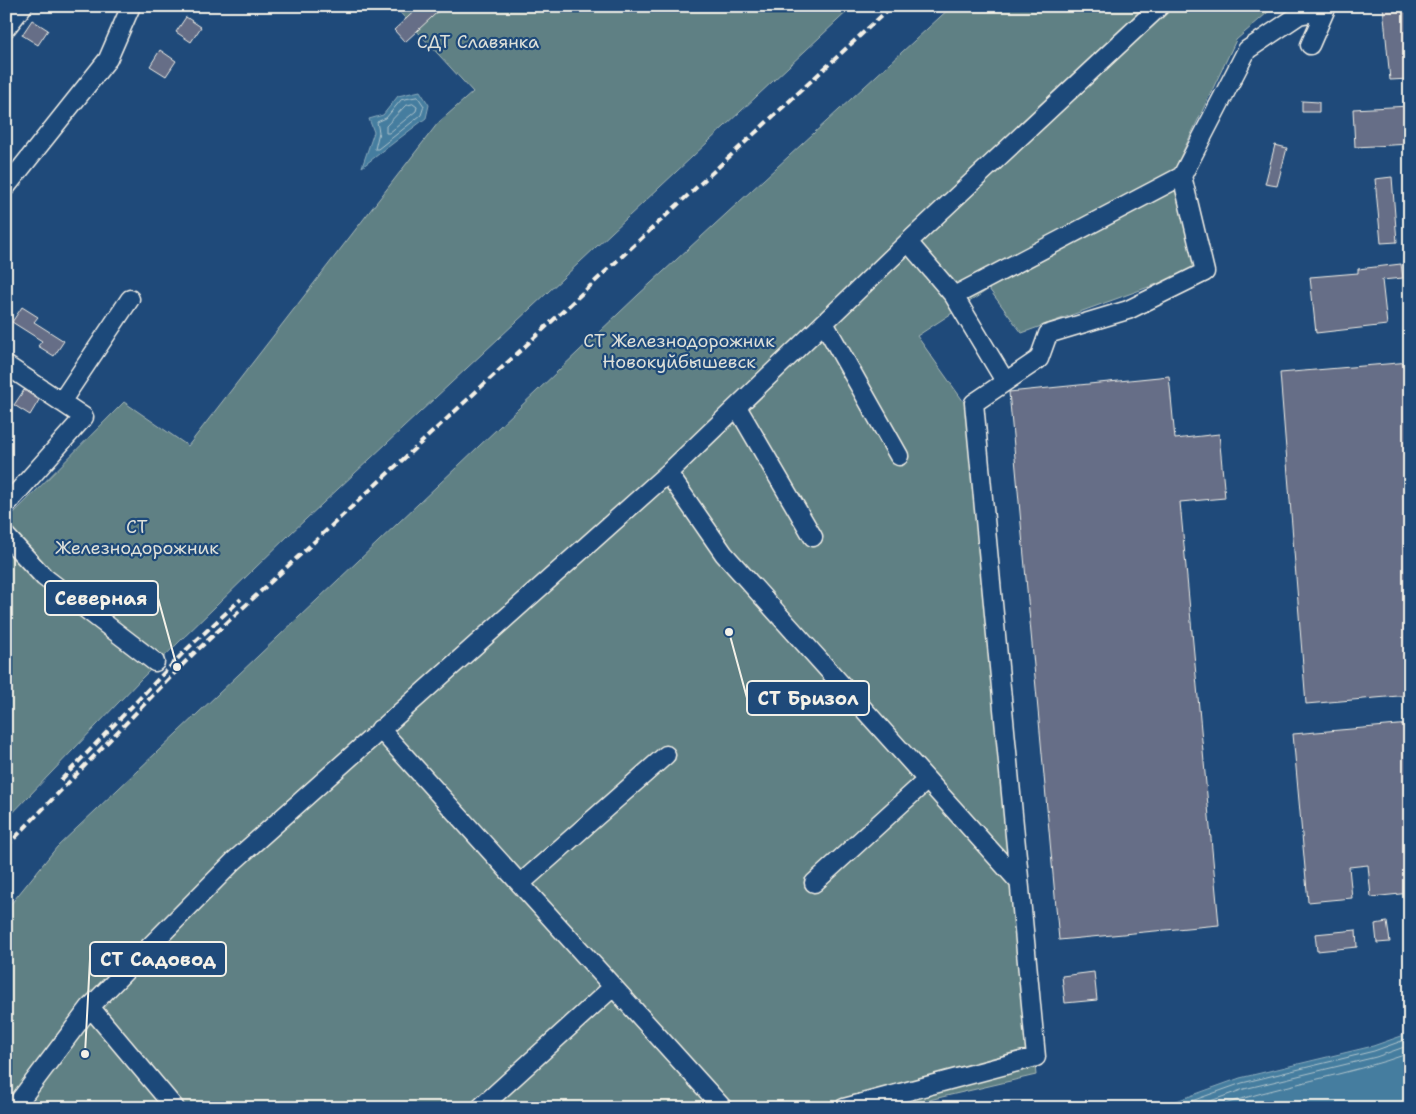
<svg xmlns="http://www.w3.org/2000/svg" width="1416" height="1114" font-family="'Shantell Sans',sans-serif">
<rect width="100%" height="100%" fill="#1f4a7a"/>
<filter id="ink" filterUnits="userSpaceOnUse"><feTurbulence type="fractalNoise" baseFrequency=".02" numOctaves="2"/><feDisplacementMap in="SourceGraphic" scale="10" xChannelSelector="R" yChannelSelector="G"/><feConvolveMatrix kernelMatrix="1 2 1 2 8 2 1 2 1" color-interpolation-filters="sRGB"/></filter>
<g filter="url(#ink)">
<path fill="#5e8084" stroke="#a9b8b6" d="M 394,6 L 853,6 L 290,534 L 141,679 L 6,820 L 6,521 L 124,402 L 188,446 L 438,123 L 473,92 Z
M 952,6 L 1275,6 L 1236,40 L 1176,166 L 1198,269 L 1022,333 L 989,289 L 917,336 L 966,405 L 1036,1075 L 895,1108 L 6,1108 L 6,910 L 57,847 L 638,295 Z"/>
<path fill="#457d9f" stroke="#8babbc" d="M 420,91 L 429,105 L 426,118 L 362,167 L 374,132 L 369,119 L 383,115 L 398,96 Z
M 1410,1033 L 1410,1108 L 1157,1108 L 1240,1078 L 1373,1046 Z"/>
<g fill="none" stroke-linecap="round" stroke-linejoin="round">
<path stroke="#aec3cb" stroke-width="1" d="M 418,97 L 424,106 L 421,115 L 378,149 L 375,149 L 379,132 L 377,122 L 386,118 L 401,100 Z
M 413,104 L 417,107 L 416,111 L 389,133 L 386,133 L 386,126 L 405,106 Z
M 1172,1108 L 1242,1083 L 1374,1051 L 1410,1038
M 1191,1108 L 1244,1089 L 1376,1057 L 1410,1045
M 1213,1108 C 1278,1085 1346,1076 1410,1053"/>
</g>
<path fill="#666e87" stroke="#f4f1e8" d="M 420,6 L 444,6 L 405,42 L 394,30 Z
M 1383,6 L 1409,6 L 1410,79 L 1390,80 Z
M 186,17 L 201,27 L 191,42 L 176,32 Z
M 32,20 L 48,30 L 38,45 L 22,35 Z
M 160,50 L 176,61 L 166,76 L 150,66 Z
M 1302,101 L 1319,102 L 1319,112 L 1302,112 Z
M 1410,106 L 1410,144 L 1355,147 L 1353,109 Z
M 1275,145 L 1287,148 L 1277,186 L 1265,184 Z
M 1392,177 L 1397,242 L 1381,243 L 1375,179 Z
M 1401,264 L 1403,278 L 1382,280 L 1387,325 L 1316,333 L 1310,277 L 1358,273 L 1358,269 Z
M 22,307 L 38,317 L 34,322 L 64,341 L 54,356 L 38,346 L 42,341 L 12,322 Z
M 1410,362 L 1410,695 L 1306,704 L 1280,373 Z
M 1169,376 L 1175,439 L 1219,434 L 1225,498 L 1180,502 L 1219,925 L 1059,940 L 1009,392 Z
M 24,390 L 39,400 L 30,415 L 14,405 Z
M 1410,724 L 1410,893 L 1371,897 L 1368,865 L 1349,867 L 1352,898 L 1308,902 L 1293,734 Z
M 1387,922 L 1390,942 L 1377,943 L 1375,924 Z
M 1356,930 L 1357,947 L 1317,951 L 1315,934 Z
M 1094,972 L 1097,1000 L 1065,1003 L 1062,976 Z"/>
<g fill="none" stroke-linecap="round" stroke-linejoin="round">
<defs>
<path id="minor" d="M 6,28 L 23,6
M 1310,45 L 1327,6
M 6,187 L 108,59 L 131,6
M 908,242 L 954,296 L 1005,381
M 954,296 L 1182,176
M 824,323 L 899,456
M 6,365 L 84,417 L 6,505
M 61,402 L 130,299
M 737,407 L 813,537
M 668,473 L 724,554 L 1019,882
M 6,536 L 44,577 L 155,662
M 380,729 L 723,1108
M 814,883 L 927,780
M 520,884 L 666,755
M 90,1007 L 175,1108
M 14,1108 L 90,1007 L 234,861 L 668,473 L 908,242 L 1160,6
M 480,1108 L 613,987
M 844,1108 L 1036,1057 L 974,403 L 1039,359 L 1048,334 L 1128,310 L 1205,272 L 1182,176 L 1247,50 L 1299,15 L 1325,10"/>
</defs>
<use href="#minor" stroke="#f4f1e8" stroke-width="21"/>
<use href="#minor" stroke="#1f4a7a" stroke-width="18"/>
<path stroke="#f4f1e8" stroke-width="4" stroke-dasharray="8 4" stroke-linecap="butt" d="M 61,780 L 186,650 L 241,599
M 6,847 L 192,655 L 892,6"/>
</g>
</g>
<g text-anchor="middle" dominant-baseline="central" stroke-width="4.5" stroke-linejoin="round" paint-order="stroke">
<g font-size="18" fill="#dee0d9" stroke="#1f4a7a">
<text x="478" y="42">СДТ Славянка</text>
<text x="679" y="341">СТ Железнодорожник<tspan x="679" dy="21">Новокуйбышевск</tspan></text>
<text x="137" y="527">СТ<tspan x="137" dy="21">Железнодорожник</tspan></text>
</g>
</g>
<path fill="none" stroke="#f4f1e8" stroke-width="2" d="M177 667L158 598M729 632L747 698M85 1054L90 959"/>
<g fill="#f4f1e8" stroke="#1f4a7a" stroke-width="2">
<circle cx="177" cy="667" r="5"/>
<circle cx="729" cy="632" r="5"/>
<circle cx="85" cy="1054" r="5"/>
</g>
<g fill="#1f4a7a" stroke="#f4f1e8" stroke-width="2">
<rect x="45" y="581" width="113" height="34" rx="5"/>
<rect x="747" y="681" width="122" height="34" rx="5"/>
<rect x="90" y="942" width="136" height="34" rx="5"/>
</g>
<g font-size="19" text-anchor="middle" font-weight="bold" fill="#f4f1e8">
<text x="101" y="605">Северная</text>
<text x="808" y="705">СТ Бризол</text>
<text x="158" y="966">СТ Садовод</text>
</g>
<rect width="1416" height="1114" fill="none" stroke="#1f4a7a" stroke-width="25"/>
<rect x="12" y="12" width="1391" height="1089" fill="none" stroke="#f4f1e8" stroke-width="2" filter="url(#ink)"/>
</svg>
